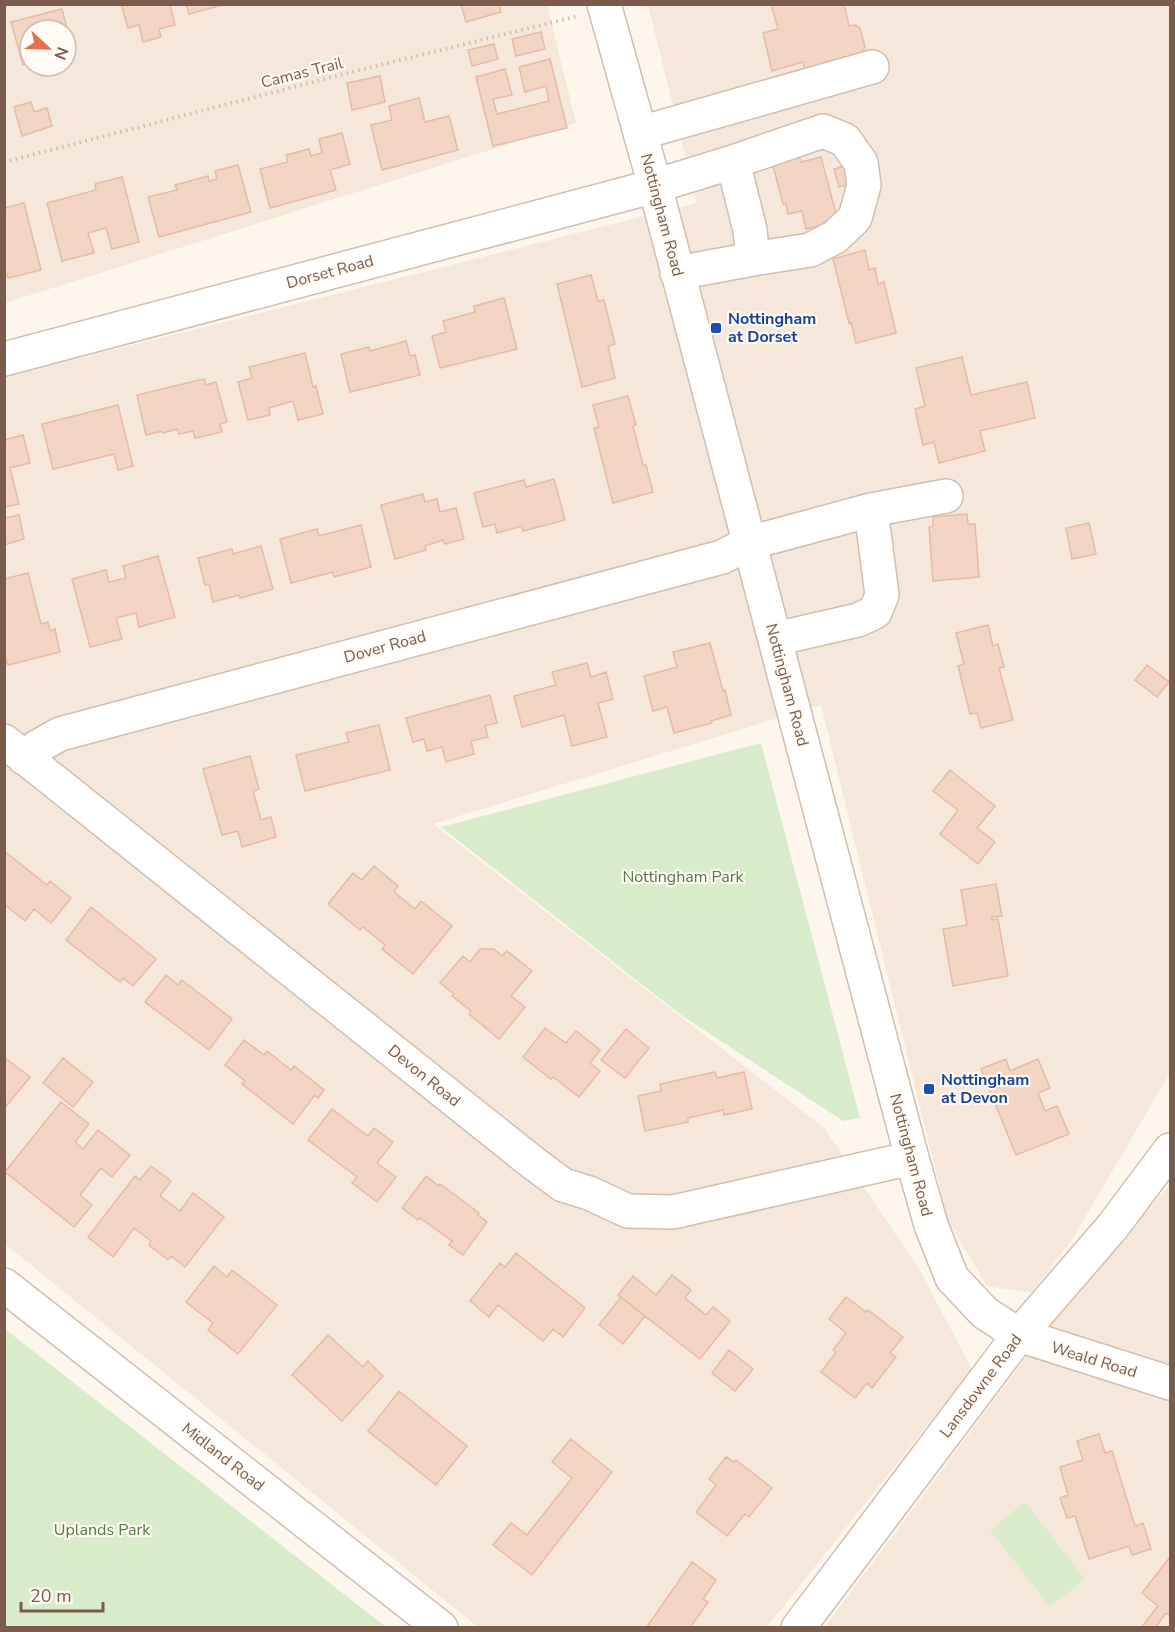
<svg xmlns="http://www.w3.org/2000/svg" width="1175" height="1632" font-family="'Nunito Sans',sans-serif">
<rect width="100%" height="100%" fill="#fdf6ec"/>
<path fill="#f5e8da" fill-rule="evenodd" d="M 5,5 L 547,5 L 576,123 L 5,303 ZM 30,30 L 66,30 L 66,66 L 30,66 Z
M 648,5 L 1170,5 L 1170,1073 L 1071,1241 L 1031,1293 L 987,1286 L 948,1221 L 821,705 L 433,824 L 824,1128 L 919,1269 L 972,1369 L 767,1627 L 478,1627 L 5,1244 L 5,377 L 697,203 Z
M 1170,1185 L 1170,1627 L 824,1628 L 1083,1281 Z"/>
<path fill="#d8ecc9" d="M 761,743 L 860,1118 L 843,1121 L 681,1015 L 441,827 Z
M 4,1329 L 5,1329 L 386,1627 L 5,1627 Z
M 1025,1502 L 1085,1579 L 1050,1607 L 990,1530 Z"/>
<path fill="#f3d5c3" stroke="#e6bba3" stroke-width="1.5" d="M 121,4 L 170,4 L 175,25 L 159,29 L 161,37 L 143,42 L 139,25 L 128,28 Z
M 186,4 L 226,4 L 189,14 Z
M 461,4 L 499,4 L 501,12 L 466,22 Z
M 771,4 L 844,4 L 849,26 L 855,25 L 860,28 L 865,47 L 860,56 L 805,70 L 803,62 L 772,71 L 763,33 L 778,29 Z
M 62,9 L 73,52 L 66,54 L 66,30 L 30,30 L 30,63 L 23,65 L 11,22 Z
M 541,32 L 545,49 L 516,56 L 512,39 Z
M 494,44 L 498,59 L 472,66 L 468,50 Z
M 550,59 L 567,128 L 493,146 L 476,77 L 505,69 L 512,95 L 493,99 L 497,114 L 549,101 L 546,86 L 525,92 L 519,67 Z
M 380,76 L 385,102 L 352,110 L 347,83 Z
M 419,98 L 425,122 L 449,116 L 458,150 L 382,170 L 371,125 L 392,120 L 389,106 Z
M 31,102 L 34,112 L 47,108 L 52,126 L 22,136 L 14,107 Z
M 342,133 L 350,164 L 330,170 L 336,190 L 270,208 L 260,169 L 288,162 L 286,155 L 309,149 L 311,156 L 322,153 L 319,139 Z
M 799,155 L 801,162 L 821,157 L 838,221 L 806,229 L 802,211 L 788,214 L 786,204 L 783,204 L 772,162 Z
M 852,164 L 856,182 L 839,187 L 834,169 Z
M 238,165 L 251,212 L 159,237 L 148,197 L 177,190 L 175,185 L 208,176 L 209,181 L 217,179 L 215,171 Z
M 122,177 L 139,242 L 112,249 L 106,228 L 88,233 L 94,253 L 62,261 L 47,203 L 96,190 L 95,184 Z
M 24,203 L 41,270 L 8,278 L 7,274 L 4,275 L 4,208 Z
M 865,250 L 869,270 L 875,268 L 878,284 L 884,282 L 896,333 L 856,343 L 851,322 L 849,323 L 833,259 Z
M 591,275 L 598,301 L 604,300 L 615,344 L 608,346 L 615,378 L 582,387 L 557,284 Z
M 504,298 L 517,349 L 440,368 L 432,336 L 446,332 L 443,321 L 475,312 L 474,306 Z
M 406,341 L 410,356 L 415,355 L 420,375 L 350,392 L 341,354 L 369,347 L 370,351 Z
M 305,353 L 313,387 L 316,386 L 323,414 L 298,420 L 293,401 L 269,408 L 270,415 L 248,420 L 238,382 L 252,378 L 249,367 Z
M 962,357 L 971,395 L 1027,382 L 1035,418 L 980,431 L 985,451 L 939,463 L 934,442 L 923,445 L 915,409 L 925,406 L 916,368 Z
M 204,379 L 206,385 L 216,382 L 227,422 L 220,424 L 222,432 L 195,438 L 193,431 L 179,434 L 177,429 L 163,433 L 162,431 L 146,435 L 137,395 Z
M 628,396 L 636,425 L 633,426 L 643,465 L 646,465 L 653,492 L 613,503 L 594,428 L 599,427 L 593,405 Z
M 118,405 L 133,466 L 118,470 L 114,454 L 53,469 L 42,424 Z
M 23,435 L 30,463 L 10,468 L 19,504 L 4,507 L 4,440 Z
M 554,479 L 565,520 L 523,531 L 522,526 L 497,533 L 495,524 L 483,527 L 474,493 L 524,480 L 526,487 Z
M 423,494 L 425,502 L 437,499 L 440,512 L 456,508 L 464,539 L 445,544 L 443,540 L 425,546 L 426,550 L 395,559 L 381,505 Z
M 967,514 L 968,524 L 975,524 L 979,577 L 933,581 L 929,527 L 933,526 L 933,517 Z
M 19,515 L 24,539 L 4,545 L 4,518 Z
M 1089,523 L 1096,554 L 1072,559 L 1066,528 Z
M 361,525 L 371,567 L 334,577 L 333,572 L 291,583 L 280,539 L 317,529 L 319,536 Z
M 261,546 L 273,589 L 240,598 L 239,595 L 213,602 L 209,584 L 205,585 L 198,558 L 232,549 L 233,554 Z
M 158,556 L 175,617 L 139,627 L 136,613 L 116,618 L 122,639 L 90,647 L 72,579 L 106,570 L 109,582 L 126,578 L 123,566 Z
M 28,573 L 41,624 L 48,622 L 50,631 L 55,629 L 60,652 L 8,665 L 4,653 L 4,579 Z
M 988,625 L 993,646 L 998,644 L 1004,667 L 999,668 L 1013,720 L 981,728 L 977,713 L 970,714 L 958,666 L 964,664 L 956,633 Z
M 710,643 L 723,691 L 725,690 L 731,715 L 711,721 L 712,723 L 674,733 L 667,707 L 653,711 L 644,676 L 677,667 L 673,652 Z
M 587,663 L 591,677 L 606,672 L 613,699 L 598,703 L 607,737 L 572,746 L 564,715 L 522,727 L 514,696 L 556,685 L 552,672 Z
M 1147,665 L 1169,682 L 1157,697 L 1135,680 Z
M 490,695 L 497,723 L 485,726 L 488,737 L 471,741 L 474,754 L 446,762 L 442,747 L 427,751 L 424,739 L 413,742 L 406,718 Z
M 379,725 L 390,770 L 305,791 L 296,755 L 349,742 L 346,733 Z
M 250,756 L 259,789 L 253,791 L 261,820 L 271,817 L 276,837 L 242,847 L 238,831 L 222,835 L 203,769 Z
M 950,770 L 995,806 L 977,828 L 995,842 L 978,864 L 940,834 L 958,810 L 933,791 Z
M 4,851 L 47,885 L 50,881 L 71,898 L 51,923 L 34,909 L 25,921 L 4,904 Z
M 374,866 L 398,886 L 394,892 L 415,909 L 421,901 L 452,926 L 413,974 L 382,949 L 385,945 L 363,927 L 360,930 L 328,904 L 353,873 L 362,880 Z
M 996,884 L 1002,916 L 992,917 L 992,920 L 998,919 L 1008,976 L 953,986 L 943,929 L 967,925 L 961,890 Z
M 91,907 L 156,959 L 133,986 L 123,978 L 120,982 L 66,940 Z
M 480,949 L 494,949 L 502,956 L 507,951 L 532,971 L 511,996 L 525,1007 L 499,1039 L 469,1014 L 471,1011 L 452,996 L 454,994 L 440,983 L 463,956 L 470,962 Z
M 166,975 L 178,985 L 182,980 L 232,1019 L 209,1050 L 145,1002 Z
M 545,1028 L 566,1043 L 576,1031 L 600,1050 L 590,1063 L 600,1071 L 579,1097 L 553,1077 L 551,1079 L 523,1057 Z
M 626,1029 L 649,1048 L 625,1078 L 601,1060 Z
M 244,1040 L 264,1055 L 267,1051 L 291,1070 L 294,1066 L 324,1090 L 318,1098 L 315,1095 L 293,1124 L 242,1084 L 245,1081 L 225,1065 Z
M 4,1057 L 30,1077 L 4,1109 Z
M 63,1058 L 93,1082 L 73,1107 L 43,1083 Z
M 1006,1059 L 1010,1071 L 1038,1059 L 1050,1088 L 1038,1093 L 1045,1111 L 1057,1106 L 1069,1134 L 1016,1155 L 981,1069 Z
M 715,1072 L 717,1078 L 744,1072 L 752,1109 L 724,1115 L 723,1110 L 688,1118 L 688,1122 L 645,1131 L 638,1096 L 661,1091 L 660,1084 Z
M 61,1102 L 89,1124 L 75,1142 L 83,1149 L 98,1130 L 130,1155 L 112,1177 L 101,1168 L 80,1195 L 92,1205 L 74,1227 L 5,1172 Z
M 332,1109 L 368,1136 L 374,1128 L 393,1142 L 377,1163 L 396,1177 L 377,1202 L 352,1183 L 357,1177 L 308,1140 Z
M 151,1166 L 171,1181 L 160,1196 L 180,1211 L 193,1193 L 224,1217 L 185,1267 L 171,1256 L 168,1260 L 149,1245 L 151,1241 L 134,1228 L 113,1257 L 88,1237 L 135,1176 L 140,1180 Z
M 426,1176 L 439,1186 L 440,1184 L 479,1213 L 478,1215 L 487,1222 L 463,1255 L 449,1245 L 452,1241 L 420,1218 L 418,1220 L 402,1208 Z
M 516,1253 L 585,1308 L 563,1337 L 553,1329 L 543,1341 L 498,1305 L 489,1317 L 470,1301 L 500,1263 L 505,1267 Z
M 214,1266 L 227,1277 L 232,1270 L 277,1305 L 238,1354 L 208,1330 L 213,1323 L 186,1302 Z
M 672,1275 L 691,1290 L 685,1298 L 706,1315 L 713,1307 L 730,1321 L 700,1359 L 618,1295 L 633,1276 L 656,1295 Z
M 621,1297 L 645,1316 L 623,1344 L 599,1325 Z
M 846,1297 L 866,1312 L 868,1310 L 903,1337 L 890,1353 L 896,1357 L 872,1388 L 867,1383 L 855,1398 L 821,1372 L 836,1352 L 833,1350 L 846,1333 L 829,1319 Z
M 328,1335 L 363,1367 L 368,1361 L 383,1376 L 342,1421 L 292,1375 Z
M 729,1350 L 753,1369 L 735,1391 L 712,1373 Z
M 399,1391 L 467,1446 L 436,1485 L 368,1431 Z
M 1099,1434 L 1105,1453 L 1112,1451 L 1135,1526 L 1143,1523 L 1151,1549 L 1132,1555 L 1129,1546 L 1089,1559 L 1075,1516 L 1067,1518 L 1060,1498 L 1068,1495 L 1060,1467 L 1083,1460 L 1077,1441 Z
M 571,1439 L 612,1472 L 532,1575 L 493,1545 L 511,1523 L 527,1535 L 572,1478 L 552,1462 Z
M 726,1457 L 734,1462 L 736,1460 L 772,1488 L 749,1517 L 745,1514 L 727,1536 L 696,1512 L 716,1485 L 709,1479 Z
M 1170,1557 L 1170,1616 L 1166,1613 L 1155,1628 L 1141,1628 L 1158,1606 L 1142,1593 Z
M 692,1562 L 716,1580 L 703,1599 L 708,1602 L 690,1628 L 646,1628 Z"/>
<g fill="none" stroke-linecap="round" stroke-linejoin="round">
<defs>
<path id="minor" d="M 604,4 L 655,186 L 912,1158 L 931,1225 L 952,1278 L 985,1313 L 1019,1335 L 1170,1383
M 640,133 L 872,67
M 733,162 L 750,230 L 753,259
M 4,359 L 655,186 L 733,162 L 823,131 L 845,140 L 861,163 L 864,185 L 855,218 L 835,237 L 810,250 L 753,259 L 677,273
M 775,639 L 858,620 L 875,612 L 882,595 L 871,510
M 4,741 L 532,1162 L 563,1185 L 589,1193 L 628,1211 L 673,1212 L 912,1158
M 24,758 L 37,747 L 60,734 L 722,557 L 749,543 L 871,510 L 946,496
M 4,1285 L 441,1628
M 798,1628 L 1019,1335 L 1113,1226 L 1170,1150"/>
</defs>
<use href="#minor" stroke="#d1beb0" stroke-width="36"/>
<path stroke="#d9b8a5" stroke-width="4" stroke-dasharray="1.5 4.5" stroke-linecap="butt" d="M 4,162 L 352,72 L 578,16"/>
<use href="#minor" stroke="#fff" stroke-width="33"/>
</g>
<g fill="#1a4fb4" stroke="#fffaf3" stroke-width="2">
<rect x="710" y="322" width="12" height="12" rx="3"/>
<rect x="923" y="1083" width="12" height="12" rx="3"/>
</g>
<g text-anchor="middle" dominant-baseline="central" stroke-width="4.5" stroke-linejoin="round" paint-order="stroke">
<g font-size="16" fill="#7a5c4d" stroke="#fffaf3">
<text transform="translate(302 73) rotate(-14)">Camas Trail</text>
<text transform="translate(662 215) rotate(75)">Nottingham Road</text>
<text transform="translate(330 272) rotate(-15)">Dorset Road</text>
<text transform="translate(385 647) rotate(-15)">Dover Road</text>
<text transform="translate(787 685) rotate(75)">Nottingham Road</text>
<text transform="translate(424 1076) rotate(39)">Devon Road</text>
<text transform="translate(911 1155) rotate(75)">Nottingham Road</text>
<text transform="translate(1094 1360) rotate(17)">Weald Road</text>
<text transform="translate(981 1386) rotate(-53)">Lansdowne Road</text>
<text transform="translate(223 1457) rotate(38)">Midland Road</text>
</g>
<g font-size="16" font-weight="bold" fill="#164399" stroke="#fffaf3" text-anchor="start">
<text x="728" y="319">Nottingham<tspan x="728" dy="18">at Dorset</tspan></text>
<text x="941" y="1080">Nottingham<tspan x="941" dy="18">at Devon</tspan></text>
</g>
<g font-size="16" fill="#537a41" stroke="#fffaf3">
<text x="683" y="877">Nottingham Park</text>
<text x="102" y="1530">Uplands Park</text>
</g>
</g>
<rect width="1175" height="1632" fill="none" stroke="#7a5c4d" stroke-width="12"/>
<g transform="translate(48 48) rotate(112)"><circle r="28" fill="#fffaf3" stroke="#cabbb1" stroke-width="1.5"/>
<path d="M0-4.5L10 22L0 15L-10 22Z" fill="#e76f51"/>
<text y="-9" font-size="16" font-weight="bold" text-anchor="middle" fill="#7a5c4d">N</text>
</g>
<path d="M21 1602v9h82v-9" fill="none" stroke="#7a5c4d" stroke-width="3"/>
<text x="30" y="1602" font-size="18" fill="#7a5c4d" stroke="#fffaf3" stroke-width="4.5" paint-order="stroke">20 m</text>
</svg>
